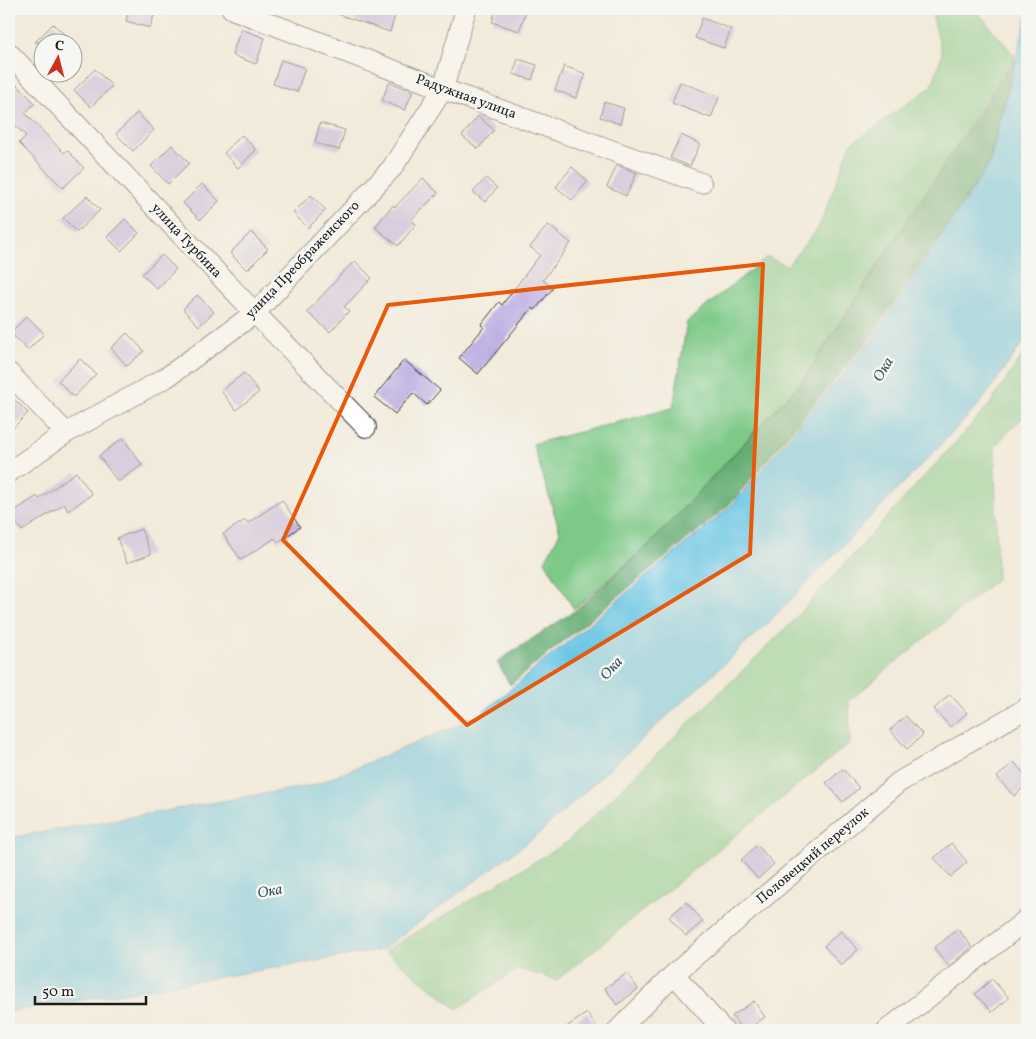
<svg xmlns="http://www.w3.org/2000/svg" width="1036" height="1039" font-family="Vollkorn,serif">
<rect width="100%" height="100%" fill="#f6f6f2"/>
<filter id="ink" filterUnits="userSpaceOnUse"><feTurbulence type="fractalNoise" baseFrequency=".02" numOctaves="2"/><feDisplacementMap in="SourceGraphic" scale="10" xChannelSelector="R" yChannelSelector="G"/><feConvolveMatrix kernelMatrix="1 2 1 2 8 2 1 2 1" color-interpolation-filters="sRGB"/></filter>
<filter id="wash" filterUnits="userSpaceOnUse"><feTurbulence type="fractalNoise" baseFrequency=".0096" numOctaves="4" result="noise"/><feDisplacementMap in="SourceGraphic" scale="20" xChannelSelector="R" yChannelSelector="G"/><feGaussianBlur stdDeviation="1.12" result="paint"/><feColorMatrix in="noise" values="0 0 0 0 0 0 0 0 0 0 0 0 0 0 0 0 0 1.4 0 .05"/><feComposite in="paint" operator="in"/></filter>
<g filter="url(#wash)">
<rect width="100%" height="100%" fill="#f2ebdb"/>
<path fill="#7ec987" stroke="#4d7252" d="M 931,9 L 975,9 L 1015,56 L 801,382 L 650,544 L 574,609 L 545,561 L 560,532 L 533,444 L 673,408 L 687,322 L 767,257 L 787,266 L 819,227 L 851,144 L 932,86 L 942,54 Z
M 1027,348 L 1027,413 L 995,446 L 997,579 L 849,701 L 850,743 L 557,980 L 518,969 L 457,1009 L 385,951 L 566,843 L 790,624 L 990,404 Z"/>
<path fill="#66ad74" stroke="#416448" d="M 1015,59 L 988,165 L 873,334 L 729,505 L 510,685 L 497,662 L 576,610 L 650,544 L 802,382 Z"/>
<path fill="#66c5e4" stroke="#417080" d="M 1027,15 L 1027,337 L 979,405 L 765,626 L 541,832 L 382,950 L 9,1012 L 9,838 L 314,785 L 476,718 L 731,506 L 875,335 L 989,165 Z"/>
<g id="blocks">
<path fill="#bbace2" d="M 129,9 L 156,9 L 150,28 L 126,21 Z
M 332,9 L 397,9 L 390,32 L 332,12 Z
M 496,9 L 527,9 L 519,31 L 492,22 Z
M 702,18 L 731,29 L 724,48 L 695,38 Z
M 53,24 L 73,42 L 35,42 Z
M 241,29 L 265,38 L 256,64 L 232,55 Z
M 518,59 L 537,65 L 532,80 L 513,74 Z
M 281,60 L 305,68 L 297,92 L 273,84 Z
M 564,66 L 586,74 L 576,98 L 555,90 Z
M 95,69 L 112,86 L 91,107 L 74,90 Z
M 389,82 L 413,91 L 405,110 L 382,101 Z
M 680,82 L 719,97 L 711,118 L 672,103 Z
M 17,85 L 35,103 L 25,113 L 64,153 L 67,150 L 84,168 L 63,188 L 19,143 L 26,136 L 9,119 L 9,94 Z
M 604,102 L 624,108 L 620,124 L 600,117 Z
M 137,113 L 154,130 L 133,151 L 116,134 Z
M 478,116 L 494,130 L 478,149 L 462,136 Z
M 320,123 L 345,130 L 339,150 L 315,143 Z
M 242,135 L 256,150 L 238,168 L 224,153 Z
M 681,135 L 700,144 L 690,166 L 670,158 Z
M 172,145 L 189,163 L 168,184 L 151,166 Z
M 617,165 L 637,173 L 626,196 L 607,187 Z
M 572,167 L 588,181 L 572,200 L 556,187 Z
M 423,178 L 438,193 L 411,220 L 416,224 L 398,246 L 375,227 L 393,205 L 395,207 Z
M 486,178 L 497,188 L 485,202 L 473,192 Z
M 202,184 L 219,201 L 200,220 L 183,203 Z
M 311,195 L 326,210 L 308,228 L 293,213 Z
M 87,196 L 100,210 L 77,232 L 63,218 Z
M 125,219 L 139,233 L 121,251 L 107,237 Z
M 548,225 L 571,243 L 543,280 L 553,288 L 535,310 L 532,308 L 478,374 L 459,358 L 484,327 L 481,325 L 499,302 L 502,305 L 540,255 L 530,247 Z
M 251,232 L 268,249 L 247,270 L 230,253 Z
M 162,255 L 176,269 L 157,289 L 142,274 Z
M 355,261 L 372,278 L 344,307 L 349,311 L 330,332 L 307,312 L 340,276 L 340,275 Z
M 197,295 L 214,312 L 199,326 L 183,309 Z
M 27,316 L 44,334 L 28,350 L 10,333 Z
M 127,333 L 144,351 L 127,366 L 111,348 Z
M 80,359 L 96,374 L 74,397 L 58,381 Z
M 404,360 L 440,390 L 427,405 L 413,393 L 395,414 L 374,397 Z
M 244,373 L 259,392 L 236,410 L 221,391 Z
M 9,394 L 28,413 L 9,432 Z
M 123,438 L 142,465 L 118,482 L 99,456 Z
M 76,472 L 92,494 L 68,511 L 64,504 L 22,531 L 10,514 L 37,496 L 39,499 Z
M 282,500 L 300,527 L 278,542 L 275,538 L 241,560 L 223,534 L 245,520 L 248,523 Z
M 141,529 L 151,554 L 127,563 L 117,538 Z
M 950,694 L 967,713 L 950,727 L 934,709 Z
M 906,716 L 923,735 L 907,749 L 890,730 Z
M 1014,762 L 1027,777 L 1027,784 L 1014,796 L 997,777 Z
M 843,769 L 859,788 L 843,802 L 826,783 Z
M 951,843 L 967,862 L 951,877 L 934,858 Z
M 757,845 L 774,864 L 758,879 L 741,860 Z
M 686,902 L 703,921 L 686,936 L 669,917 Z
M 958,929 L 972,947 L 949,966 L 934,948 Z
M 841,931 L 858,950 L 841,965 L 824,946 Z
M 627,973 L 638,989 L 617,1005 L 605,988 Z
M 992,979 L 1009,998 L 992,1012 L 975,994 Z
M 754,1001 L 765,1017 L 747,1030 L 742,1030 L 732,1016 Z
M 587,1013 L 599,1030 L 562,1030 Z"/>
</g>
</g>
<g filter="url(#ink)">
<use href="#blocks" fill-opacity="0" stroke="#3c3b39" stroke-width="1"/>
<g fill="none" stroke-linecap="round" stroke-linejoin="round">
<defs>
<path id="minor" d="M 232,9 L 443,89 L 701,183
M 9,53 L 255,313 L 366,427
M 9,373 L 66,433
M 9,472 L 66,433 L 167,377 L 255,313 L 392,168 L 443,89 L 466,9
M 674,974 L 723,1030
M 618,1030 L 674,974 L 899,782 L 1027,708
M 887,1030 L 1027,919"/>
</defs>
<use href="#minor" stroke="#3c3b39" stroke-width="22"/>
<use href="#minor" stroke="#fff" stroke-width="20"/>
</g>
</g>
<path d="M0 0H1036V1039H0ZM 763,264 L 750,554 L 467,725 L 283,540 L 388,305 Z" fill="#f2ebdb" fill-opacity=".55" fill-rule="evenodd"/>
<path fill="none" stroke="#e8590c" stroke-width="4" stroke-linejoin="round" d="M 763,264 L 750,554 L 467,725 L 283,540 L 388,305 Z"/>
<g text-anchor="middle" dominant-baseline="central" stroke-width="5" stroke-linejoin="round" paint-order="stroke">
<g font-size="14" fill="#1c1c1c" stroke="#f6f6f2">
<text transform="translate(466 97) rotate(20)">Радужная улица</text>
<text transform="translate(186 241) rotate(47)">улица Турбина</text>
<text transform="translate(303 260) rotate(-46)">улица Преображенского</text>
<text transform="translate(813 856) rotate(-40)">Половецкий переулок</text>
</g>
<g font-size="15" font-style="italic" fill="#365762" stroke="#f6f6f2">
<text transform="translate(884 370) rotate(-59)">Ока</text>
<text transform="translate(612 669) rotate(-47)">Ока</text>
<text transform="translate(270 892) rotate(-10)">Ока</text>
</g>
</g>
<rect width="1036" height="1039" fill="none" stroke="#f6f6f2" stroke-width="30"/>
<g transform="translate(58 58) rotate(7)"><circle r="24" fill="#f6f6f2" stroke="#9f9f9c"/>
<path d="M0-4L9 19L0 12L-9 19Z" fill="#c8321e"/>
<text y="-8" font-size="14" font-weight="bold" text-anchor="middle" fill="#1c1c1c">С</text>
</g>
<path d="M35 996v8h111v-8" fill="none" stroke="#1c1c1c" stroke-width="2.5"/>
<text x="42" y="996" font-size="15" fill="#1c1c1c" stroke="#f6f6f2" stroke-width="4" paint-order="stroke">50 m</text>
</svg>
